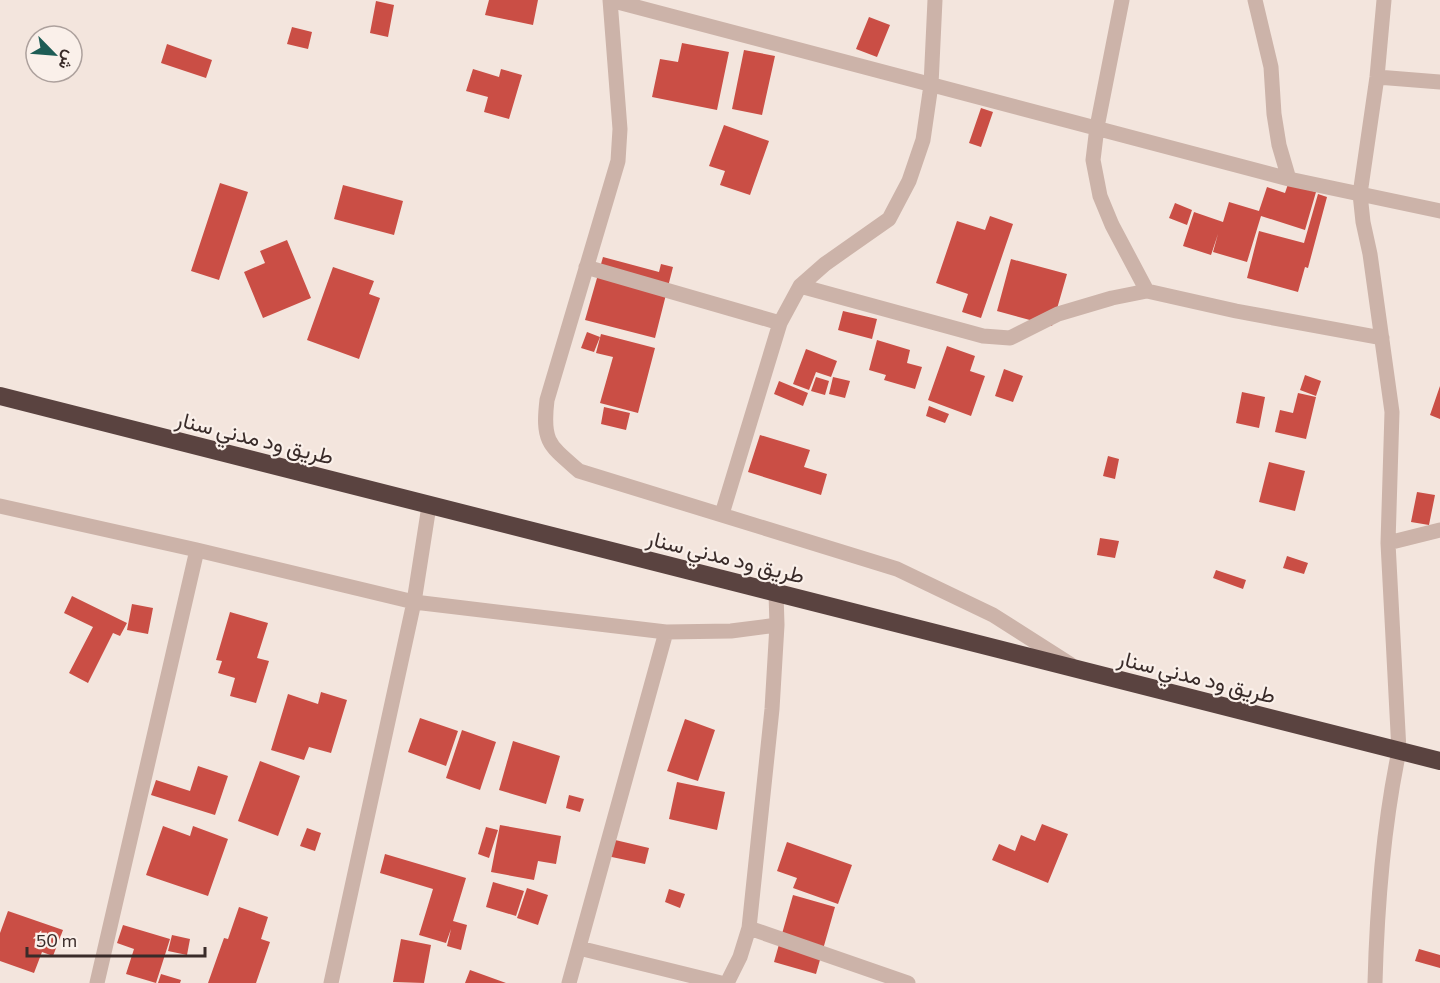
<svg xmlns="http://www.w3.org/2000/svg" width="1440" height="983" font-family="Commissioner,Vazirmatn,sans-serif">
<rect width="100%" height="100%" fill="#f3e5dd"/>
<path fill="#ca4e45" d="M 489,0 L 538,0 L 533,25 L 485,15 Z
M 376,1 L 394,5 L 388,37 L 370,33 Z
M 869,17 L 890,25 L 877,57 L 856,49 Z
M 292,27 L 312,32 L 308,49 L 287,44 Z
M 682,43 L 729,52 L 717,110 L 652,97 L 660,59 L 678,62 Z
M 167,44 L 212,60 L 206,78 L 161,63 Z
M 744,50 L 775,56 L 762,115 L 732,109 Z
M 473,69 L 499,77 L 501,69 L 522,75 L 509,119 L 484,112 L 488,97 L 466,91 Z
M 981,108 L 993,112 L 981,147 L 969,143 Z
M 724,125 L 769,141 L 750,195 L 720,185 L 725,171 L 709,166 Z
M 220,183 L 248,192 L 219,280 L 191,271 Z
M 1288,184 L 1316,192 L 1305,230 L 1261,216 L 1247,262 L 1213,252 L 1218,234 L 1211,255 L 1183,246 L 1194,212 L 1223,222 L 1229,202 L 1259,211 L 1267,187 L 1285,193 Z
M 343,185 L 403,201 L 394,235 L 334,219 Z
M 1318,194 L 1327,197 L 1308,268 L 1305,267 L 1298,292 L 1247,278 L 1259,231 L 1304,243 Z
M 1175,203 L 1192,210 L 1187,225 L 1169,218 Z
M 990,216 L 1013,224 L 981,318 L 962,312 L 968,294 L 936,283 L 957,221 L 985,230 Z
M 287,240 L 311,298 L 263,318 L 244,272 L 265,263 L 260,251 Z
M 603,257 L 659,272 L 661,264 L 673,267 L 655,338 L 585,320 Z
M 1011,259 L 1067,274 L 1052,326 L 997,311 Z
M 333,267 L 374,281 L 369,294 L 380,298 L 359,359 L 307,340 Z
M 843,311 L 877,319 L 872,339 L 838,330 Z
M 587,332 L 600,337 L 594,352 L 581,348 Z
M 601,334 L 655,348 L 638,413 L 600,403 L 613,357 L 596,353 Z
M 877,340 L 910,350 L 907,363 L 922,367 L 915,389 L 884,380 L 886,375 L 869,370 Z
M 947,346 L 975,356 L 970,371 L 985,376 L 971,416 L 928,400 Z
M 806,349 L 837,361 L 831,377 L 816,372 L 809,390 L 793,384 Z
M 1004,369 L 1023,376 L 1013,402 L 995,396 Z
M 1305,375 L 1321,381 L 1316,396 L 1300,390 Z
M 816,377 L 829,381 L 825,395 L 811,391 Z
M 833,377 L 850,381 L 845,398 L 829,394 Z
M 779,381 L 808,393 L 803,406 L 774,394 Z
M 1440,386 L 1440,419 L 1430,415 Z
M 1242,392 L 1265,397 L 1259,428 L 1236,423 Z
M 1298,393 L 1316,397 L 1306,439 L 1275,432 L 1280,410 L 1293,413 Z
M 929,406 L 949,414 L 945,423 L 926,416 Z
M 604,407 L 630,413 L 626,430 L 601,424 Z
M 760,435 L 810,450 L 804,467 L 827,474 L 821,495 L 748,472 Z
M 1108,456 L 1119,459 L 1115,479 L 1103,476 Z
M 1269,462 L 1305,471 L 1295,511 L 1259,502 Z
M 1417,492 L 1435,495 L 1429,525 L 1411,522 Z
M 1100,538 L 1119,541 L 1115,558 L 1097,555 Z
M 1287,556 L 1308,563 L 1304,574 L 1283,568 Z
M 1216,570 L 1246,580 L 1243,589 L 1213,578 Z
M 72,596 L 127,623 L 120,636 L 113,633 L 88,683 L 69,673 L 93,627 L 64,613 Z
M 132,604 L 153,608 L 148,634 L 127,630 Z
M 230,612 L 268,623 L 257,658 L 269,661 L 256,703 L 230,696 L 235,678 L 218,673 L 222,661 L 216,660 Z
M 321,692 L 347,700 L 331,753 L 309,747 L 304,760 L 271,750 L 288,694 L 318,704 Z
M 420,718 L 458,731 L 446,766 L 408,752 Z
M 685,719 L 715,730 L 698,781 L 667,771 Z
M 462,730 L 496,742 L 480,790 L 446,778 Z
M 513,741 L 560,756 L 546,804 L 499,790 Z
M 260,761 L 300,776 L 278,836 L 238,821 Z
M 198,766 L 228,776 L 215,815 L 151,795 L 156,780 L 190,791 Z
M 677,782 L 725,792 L 717,830 L 669,819 Z
M 569,795 L 584,799 L 580,812 L 566,808 Z
M 1042,824 L 1068,834 L 1048,883 L 992,860 L 999,844 L 1015,851 L 1021,835 L 1035,841 Z
M 500,825 L 561,836 L 556,864 L 538,861 L 534,880 L 491,872 Z
M 163,826 L 190,836 L 193,826 L 228,839 L 208,896 L 146,875 Z
M 486,827 L 498,830 L 489,858 L 478,854 Z
M 307,828 L 321,833 L 315,851 L 300,846 Z
M 611,839 L 649,848 L 645,864 L 607,856 Z
M 787,842 L 852,865 L 838,904 L 793,888 L 797,878 L 777,871 Z
M 385,854 L 466,878 L 453,921 L 467,925 L 461,950 L 447,946 L 451,929 L 446,943 L 419,935 L 433,889 L 380,873 Z
M 493,882 L 524,891 L 516,916 L 486,907 Z
M 527,888 L 548,895 L 538,925 L 517,918 Z
M 669,889 L 685,894 L 680,908 L 665,902 Z
M 793,895 L 835,907 L 816,974 L 774,962 Z
M 239,907 L 268,917 L 261,939 L 270,942 L 256,983 L 208,983 L 224,938 L 228,939 Z
M 8,911 L 63,930 L 53,956 L 42,952 L 34,973 L 0,961 L 0,933 Z
M 123,925 L 170,939 L 156,983 L 126,974 L 134,949 L 117,943 Z
M 172,935 L 190,939 L 187,955 L 168,951 Z
M 401,939 L 431,945 L 424,983 L 393,982 Z
M 1419,949 L 1440,955 L 1440,968 L 1415,961 Z
M 470,970 L 506,983 L 465,983 Z
M 161,974 L 181,980 L 180,983 L 158,983 Z"/>
<g fill="none" stroke-linecap="round" stroke-linejoin="round">
<path stroke="#ccb3a9" stroke-width="15" d="M 610,0 L 620,129 L 618,161 L 547,400 C 542,442 549,445 579,471 L 897,569 L 993,615 L 1070,664
M 610,0 L 1289,179 L 1440,211
M 1122,0 L 1097,127 L 1093,160 L 1100,196 L 1112,225 L 1147,291
M 1255,0 L 1271,67 L 1274,114 L 1279,145 L 1289,179
M 1377,77 L 1440,82
M 586,267 L 780,323
M 800,286 L 983,336 L 1010,338 L 1058,314 L 1112,298 L 1147,291 L 1236,311 L 1382,338
M 0,506 L 197,550 L 414,602 L 666,632 L 731,631 L 777,625
M 722,514 L 780,323 L 800,286 L 825,264 L 889,219 L 909,181 L 923,140 L 931,85 L 935,0
M 1388,543 L 1440,530
M 749,928 L 908,983
M 579,948 L 721,983
M 97,983 L 197,550
M 331,983 L 414,602 L 429,506
M 569,983 L 666,632
M 727,983 L 740,957 L 749,928 L 772,709 L 777,625 L 776,593
M 1375,983 C 1377,906 1383,827 1399,751 L 1388,543 L 1392,412 L 1370,254 L 1363,222 L 1360,194 L 1377,77 L 1384,0"/>
<path stroke="#5a4340" stroke-width="18" d="M 0,396 L 1440,761"/>
</g>
<g text-anchor="middle" dominant-baseline="central" stroke-width="4.5" stroke-linejoin="round" paint-order="stroke">
<g font-size="22" fill="#392b29" stroke="#faf0ea">
<text transform="translate(255 437) rotate(14)">طريق ود مدني سنار</text>
<text transform="translate(726 556) rotate(14)">طريق ود مدني سنار</text>
<text transform="translate(1197 676) rotate(14)">طريق ود مدني سنار</text>
</g>
</g>
<g transform="translate(54 54) rotate(115)"><circle r="28" fill="#faf0ea" stroke="#ada19d" stroke-width="1.5"/>
<path d="M0-4.5L10 22L0 15L-10 22Z" fill="#1d5c55"/>
<text y="-9" font-size="16" font-weight="bold" text-anchor="middle" fill="#392b29">ش</text>
</g>
<path d="M27 947v9h178v-9" fill="none" stroke="#392b29" stroke-width="3"/>
<text x="36" y="947" font-size="18" fill="#392b29" stroke="#faf0ea" stroke-width="4.5" paint-order="stroke">50 m</text>
</svg>
